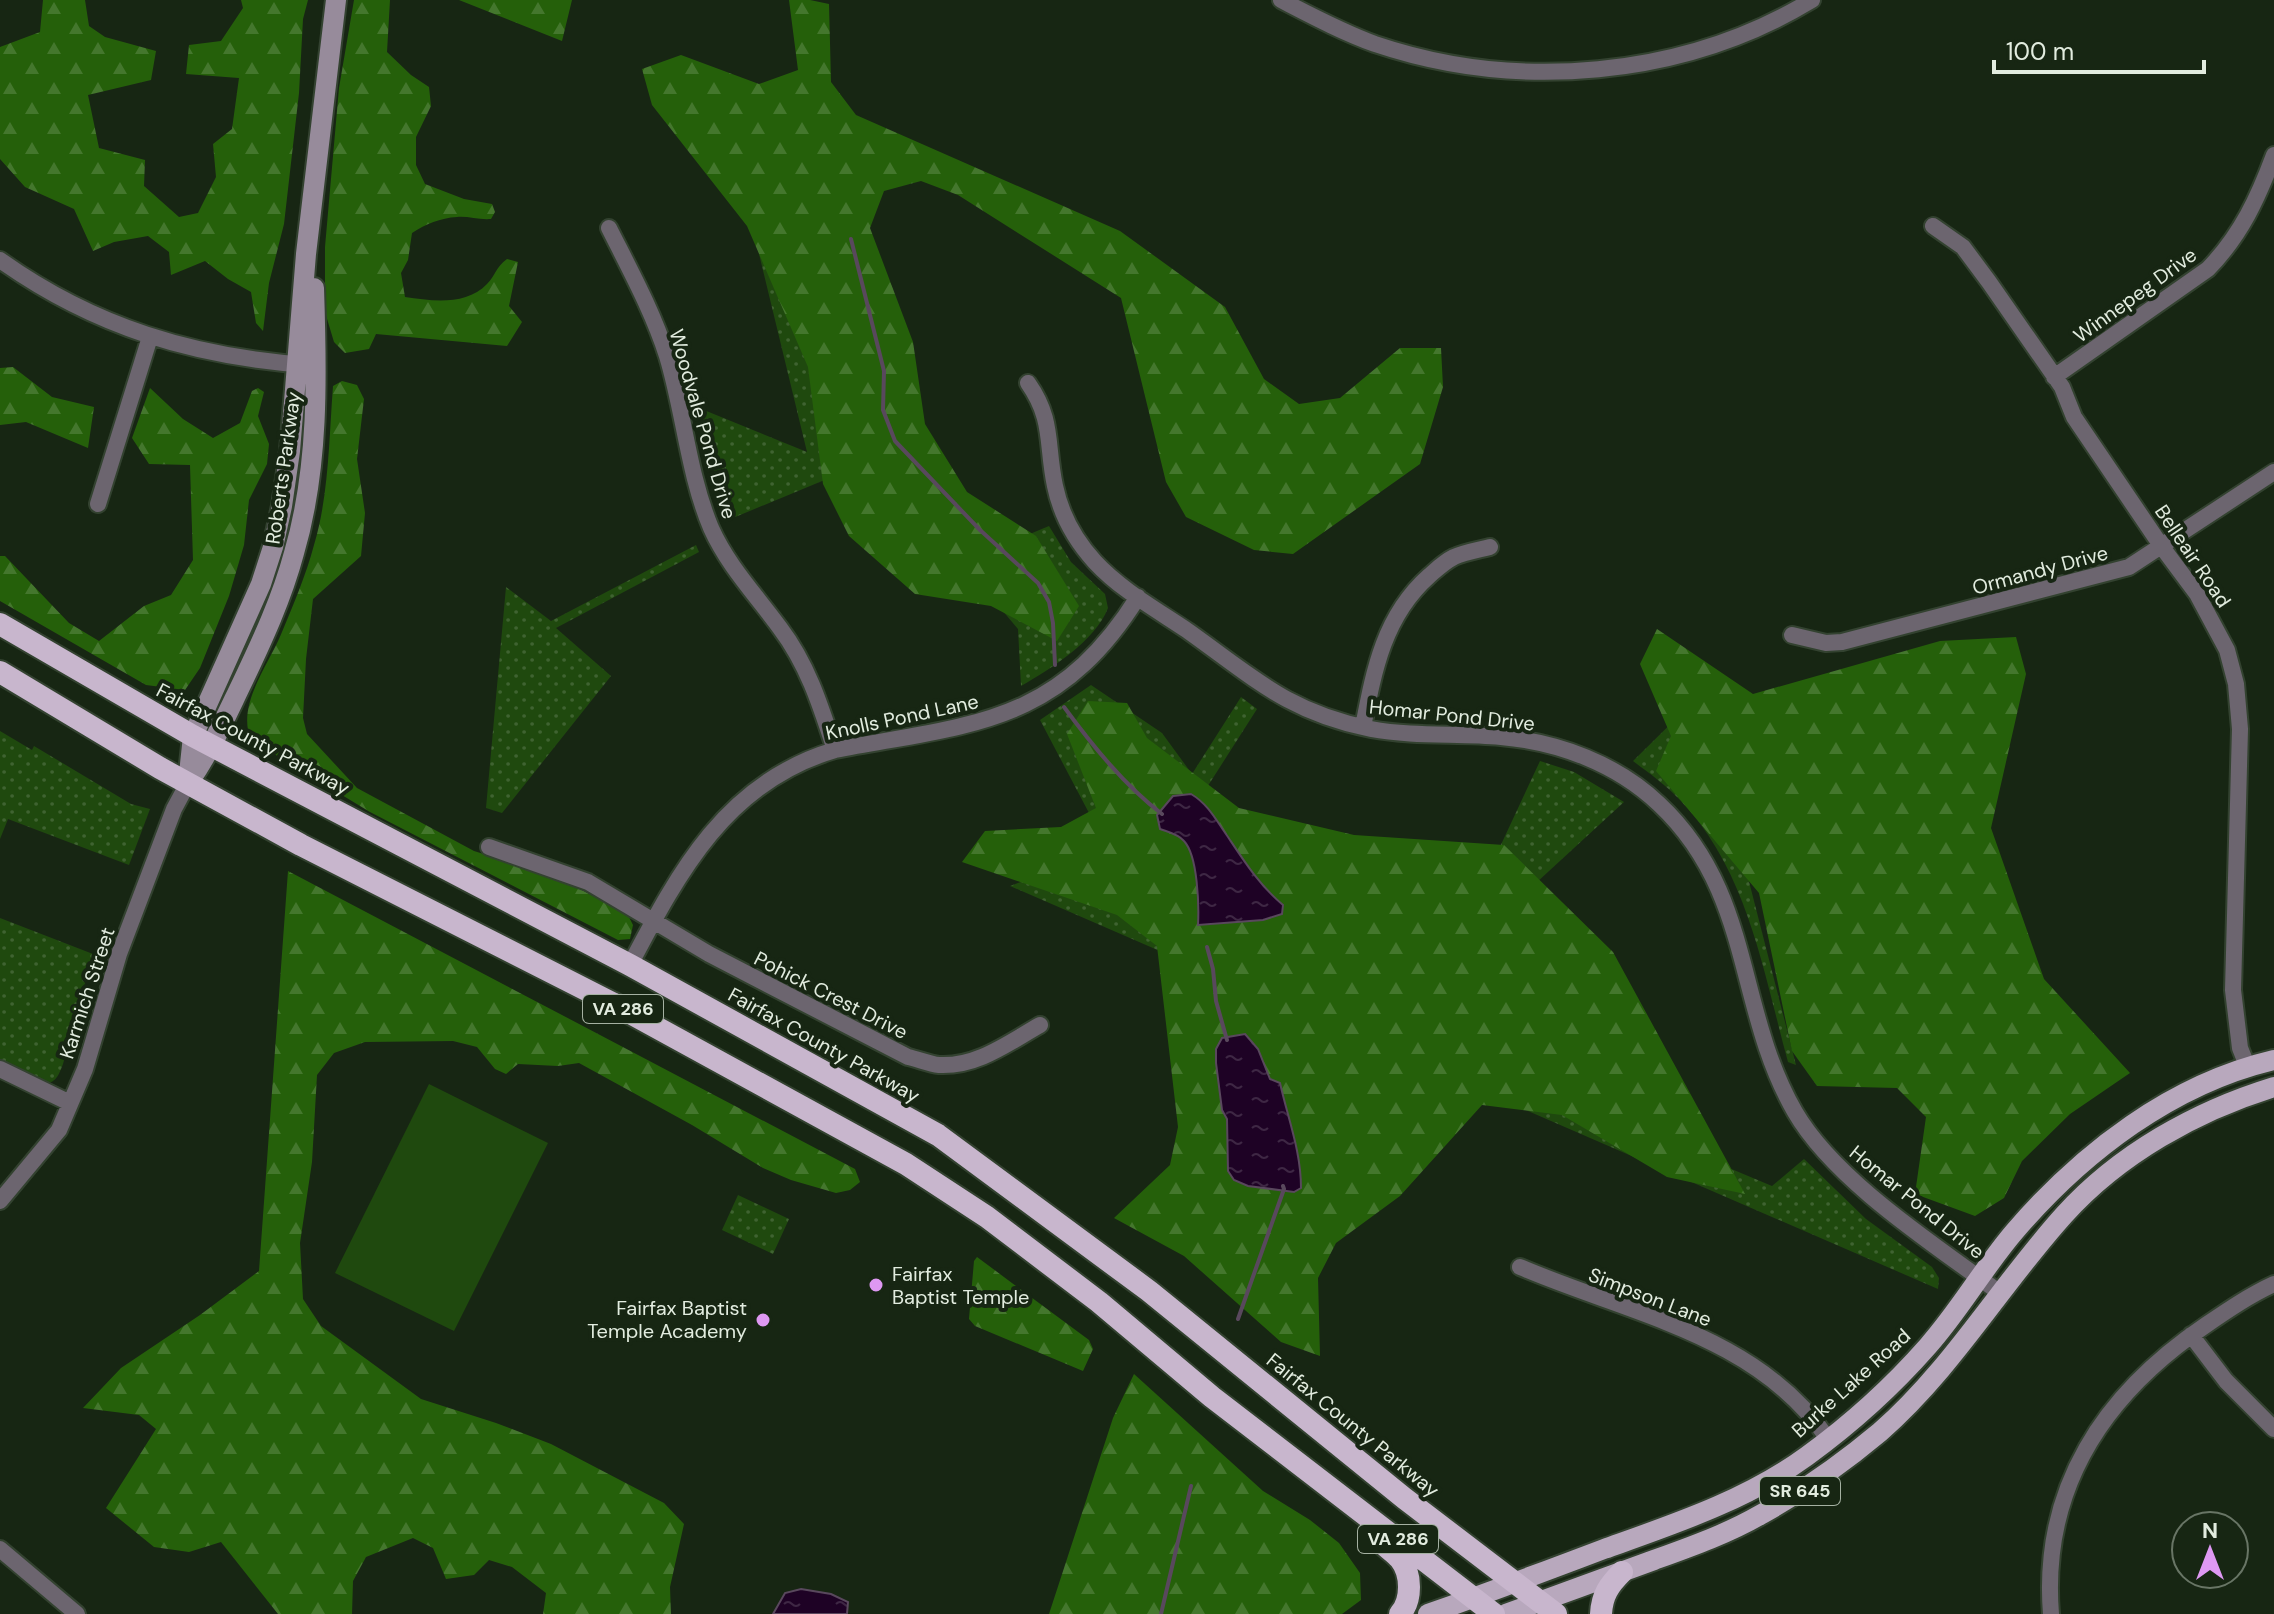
<svg xmlns="http://www.w3.org/2000/svg" width="2274" height="1614" font-family="'DM Sans',sans-serif">
<defs>
<pattern id="green-dots" width="8" height="8" patternUnits="userSpaceOnUse" patternTransform="scale(2)"><rect width="8" height="8" fill="#1f490e"/><path d="M2 2h.1M6 6h.1" fill="none" stroke="#3f6331" stroke-width="1.8" stroke-linecap="round"/></pattern>
<pattern id="forest-firs" width="22" height="20" patternUnits="userSpaceOnUse" patternTransform="scale(2)"><rect width="22" height="20" fill="#25600a"/><path d="M5 1l3.5 6h-7zM16 11l3.5 6h-7z" fill="#44772d"/></pattern>
<pattern id="water-ripples" width="26" height="14" patternUnits="userSpaceOnUse" patternTransform="scale(2)"><rect width="26" height="14" fill="#1e0225"/><path d="M2 4q2-2 4 0t4 0M15 11q2-2 4 0t4 0" fill="none" stroke="#3e2744"/></pattern>
</defs>
<rect width="100%" height="100%" fill="#172613"/>
<path fill="url(#green-dots)" d="M 722,101 L 910,411 L 1003,545 L 1049,526 L 1071,562 L 1105,594 L 1108,608 C 1095,641 1051,669 1021,686 L 1018,629 L 899,488 L 863,464 L 728,520 L 717,484 L 699,408 L 807,452 Z
M 696,545 L 699,552 L 556,628 L 611,676 L 502,813 L 486,808 L 506,587 L 551,621 Z
M 1091,685 L 1162,733 L 1192,774 L 1241,697 L 1257,709 L 1204,792 L 1268,881 L 1471,909 L 1540,761 L 1574,772 L 1624,802 L 1536,883 L 1593,1111 L 1772,1186 L 1804,1159 L 1866,1219 L 1932,1267 L 1939,1278 L 1938,1289 L 1010,886 L 1108,849 L 1040,720 Z
M 1701,694 L 1796,1065 L 1788,1062 C 1763,971 1748,871 1680,800 C 1666,785 1649,773 1633,761 Z
M 0,731 L 32,750 L 34,746 L 131,804 L 150,809 L 129,865 L 8,819 L 0,839 Z
M 0,918 L 93,954 L 63,1064 C 59,1074 57,1082 45,1084 L 0,1062 Z
M 738,1195 L 789,1219 L 773,1254 L 722,1230 Z"/>
<path fill="url(#forest-firs)" d="M 43,0 L 85,0 L 89,26 L 105,37 L 156,51 L 151,80 L 88,95 L 99,148 L 145,160 L 144,186 L 179,217 L 198,213 L 216,177 L 213,144 L 232,129 L 239,78 L 186,74 L 189,45 L 221,41 L 243,8 L 241,0 L 308,0 L 303,19 L 299,93 L 284,224 L 269,283 L 263,331 L 256,323 L 251,292 L 228,279 L 205,261 L 171,275 L 169,252 L 148,236 L 114,242 L 93,251 L 74,209 L 25,187 L 0,159 L 0,47 L 40,32 Z
M 354,0 L 390,0 L 387,52 L 411,75 L 429,87 L 431,106 L 416,137 L 416,165 L 425,184 L 464,199 L 492,204 L 495,212 L 491,219 C 479,220 468,216 457,217 C 440,218 426,224 412,233 L 408,260 L 401,273 L 405,297 C 432,301 466,306 487,284 C 496,275 495,268 507,259 L 518,262 L 509,306 L 522,322 L 507,346 L 376,334 L 369,349 L 345,353 L 334,342 L 325,312 L 325,247 L 339,88 Z
M 459,0 L 572,0 L 562,41 Z
M 789,0 L 810,0 L 829,4 L 831,82 L 856,115 L 1120,231 L 1225,307 L 1264,379 L 1299,404 L 1340,398 L 1400,348 L 1441,348 L 1443,387 L 1420,464 L 1293,554 L 1254,550 L 1186,517 L 1166,482 L 1121,298 L 958,195 L 921,181 L 884,191 L 870,228 L 913,342 L 925,424 L 967,492 L 1036,536 L 1079,606 L 1057,641 L 991,606 L 915,594 L 849,536 L 823,484 L 808,367 L 747,226 L 652,105 L 642,69 L 681,55 L 759,84 L 798,70 Z
M 13,367 L 52,397 L 94,407 L 88,448 L 26,422 L 0,425 L 0,368 Z
M 342,381 L 357,385 L 364,399 L 357,459 L 365,513 L 361,556 L 313,599 L 306,659 L 303,718 L 307,734 L 357,788 L 474,851 L 532,869 L 580,889 L 628,915 L 633,925 L 630,939 L 618,940 L 370,812 L 251,740 C 236,704 269,665 282,632 C 294,603 306,575 314,545 C 329,495 329,439 333,386 Z
M 150,388 L 183,419 L 213,438 L 240,423 L 252,391 L 258,388 L 264,392 L 258,416 L 269,444 L 267,464 L 249,500 L 244,545 L 229,596 L 200,668 L 185,690 L 146,685 L 0,601 L 0,556 L 5,556 L 69,623 L 99,641 L 144,606 L 171,595 L 193,560 L 190,465 L 149,464 L 132,438 Z
M 1657,629 L 1753,694 L 1940,641 L 2016,637 L 2026,674 L 1991,828 L 2044,979 L 2130,1073 L 2070,1114 L 2022,1161 L 2004,1198 L 1975,1216 L 1915,1194 L 1926,1117 L 1897,1088 L 1817,1086 L 1792,1051 L 1759,893 L 1656,771 L 1671,736 L 1640,664 Z
M 1088,701 L 1127,703 L 1147,738 L 1239,808 L 1354,835 L 1504,845 L 1613,952 L 1745,1194 L 1667,1177 L 1562,1115 L 1482,1105 L 1400,1196 L 1336,1243 L 1318,1278 L 1320,1356 L 1281,1342 L 1184,1256 L 1114,1218 L 1170,1165 L 1178,1127 L 1157,946 L 1117,915 L 962,862 L 985,831 L 1061,827 L 1096,808 L 1067,734 Z
M 288,871 L 855,1169 L 860,1182 L 850,1190 L 836,1193 L 791,1180 L 763,1168 L 692,1125 L 579,1063 L 558,1066 L 518,1064 L 506,1074 L 495,1069 L 477,1047 L 453,1041 L 365,1042 L 334,1053 L 317,1075 L 312,1162 L 300,1243 L 303,1299 L 321,1326 L 421,1399 L 496,1423 L 551,1444 L 664,1503 L 684,1524 L 670,1587 L 671,1614 L 543,1614 L 546,1593 L 512,1567 L 489,1560 L 474,1575 L 446,1579 L 433,1548 L 413,1538 L 366,1557 L 353,1581 L 352,1614 L 278,1614 L 221,1542 L 189,1552 L 154,1547 L 106,1508 L 156,1429 L 139,1415 L 83,1408 L 121,1368 L 200,1315 L 259,1271 Z
M 977,1257 L 1089,1340 L 1093,1349 L 1083,1371 L 975,1326 L 969,1319 L 974,1261 Z
M 1134,1374 L 1263,1491 L 1310,1520 L 1339,1543 L 1360,1573 L 1361,1600 L 1342,1614 L 1049,1614 L 1113,1418 Z"/>
<path fill="#1f490e" d="M 429,1084 L 548,1143 L 454,1331 L 335,1273 Z"/>
<path fill="url(#water-ripples)" stroke="#59485d" stroke-width="2" d="M 1191,794 C 1208,804 1216,820 1228,837 C 1244,861 1260,886 1283,905 L 1282,914 L 1263,920 L 1198,925 C 1199,906 1198,856 1184,841 C 1178,834 1168,832 1160,829 L 1157,815 L 1173,796 Z
M 1245,1034 L 1258,1049 L 1270,1079 L 1280,1083 C 1288,1119 1301,1151 1301,1188 L 1294,1192 L 1248,1186 L 1234,1180 L 1228,1171 L 1227,1119 L 1222,1110 L 1216,1063 L 1216,1049 L 1222,1038 Z
M 801,1589 L 831,1594 L 848,1602 L 847,1614 L 773,1614 L 785,1593 Z"/>
<g fill="none" stroke-linecap="round" stroke-linejoin="round">
<path stroke="#59485d" stroke-width="4" d="M 851,239 L 884,371 L 883,410 L 895,441 L 980,530 L 1038,583 L 1049,602 L 1053,623 L 1055,665
M 1064,707 C 1092,745 1124,785 1162,814
M 1207,947 L 1213,969 L 1216,1001 L 1227,1040
M 1238,1319 L 1284,1189 L 1283,1186
M 1161,1614 L 1191,1486"/>
<defs>
<path id="minor" d="M 1281,0 C 1312,16 1342,32 1375,44 C 1517,92 1683,78 1812,0
M 1933,226 L 1963,247 L 1989,282 L 2062,387 L 2074,417 L 2162,547 L 2197,594 L 2227,650 L 2236,684 L 2240,729 L 2233,990 L 2240,1048 L 2248,1068
M 609,228 C 630,270 653,312 667,356 C 684,412 688,473 711,528 C 728,566 756,595 780,628 C 808,665 821,707 835,750
M 0,260 C 94,327 194,357 308,365
M 2054,377 L 2208,269 C 2241,235 2258,198 2274,155
M 1028,383 C 1054,420 1046,444 1055,486 C 1061,515 1075,540 1095,562 C 1121,590 1157,610 1188,631 C 1254,678 1288,712 1371,729 C 1414,737 1458,733 1501,737 C 1559,742 1617,764 1659,804 C 1754,893 1735,1008 1795,1112 C 1835,1181 1935,1245 2000,1293
M 98,504 L 150,337
M 1792,635 L 1826,643 L 1842,642 L 2129,567 L 2274,472
M 1363,727 C 1374,670 1384,616 1429,576 C 1437,569 1444,562 1454,557 C 1465,552 1478,550 1490,547
M 489,847 L 588,882 L 709,954 L 908,1057 C 918,1059 929,1064 939,1065 C 977,1067 1008,1043 1040,1025
M 630,965 C 679,872 726,782 835,750 C 970,724 1057,726 1138,597
M 0,1069 L 70,1103
M 0,1201 L 59,1130 L 85,1069 L 119,954 L 174,809 L 188,783
M 1520,1267 C 1629,1314 1758,1335 1828,1439
M 2191,1335 L 2226,1381 L 2274,1429
M 0,1549 L 77,1614
M 2051,1614 C 2041,1488 2104,1394 2206,1325 C 2228,1310 2250,1295 2274,1284"/>
<path id="secondary" d="M 191,779 C 212,748 226,716 242,683 C 262,641 282,598 294,553 C 319,468 317,376 314,288
M 188,783 L 193,736 L 261,584 L 273,547 L 282,506 L 290,451 L 306,254 L 336,0"/>
<path id="primary" d="M 1428,1614 C 1487,1593 1546,1571 1604,1549 C 1674,1524 1747,1500 1807,1456 C 1851,1424 1892,1387 1928,1346 C 1960,1310 1984,1267 2015,1231 C 2083,1152 2172,1084 2274,1060
M 1506,1614 C 1555,1596 1605,1578 1654,1560 C 1690,1547 1727,1534 1760,1515 C 1802,1492 1843,1463 1880,1432 C 1952,1369 2000,1286 2064,1215 C 2119,1154 2196,1111 2274,1087"/>
<path id="trunk" d="M 0,624 L 193,736 L 630,965 L 938,1135 L 1149,1291 L 1404,1498 L 1556,1614
M 0,672 L 160,768 L 301,845 L 612,1003 L 906,1164 L 987,1217 L 1099,1302 L 1212,1397 L 1494,1614
M 1381,1542 C 1387,1548 1395,1553 1400,1559 C 1412,1574 1412,1600 1400,1614
M 1601,1614 C 1602,1595 1609,1585 1622,1572"/>
</defs>
<use href="#minor" stroke="#334230" stroke-width="20"/>
<use href="#secondary" stroke="#334230" stroke-width="24"/>
<use href="#primary" stroke="#334230" stroke-width="24"/>
<use href="#trunk" stroke="#334230" stroke-width="26"/>
<use href="#minor" stroke="#6c656f" stroke-width="16"/>
<use href="#secondary" stroke="#978b9b" stroke-width="20"/>
<use href="#primary" stroke="#b8a8bd" stroke-width="20"/>
<use href="#trunk" stroke="#c8b6cd" stroke-width="22"/>
</g>
<g fill="#de98f2" stroke="#172613" stroke-width="3">
<circle cx="876" cy="1285" r="8"/>
<circle cx="763" cy="1320" r="8"/>
</g>
<g text-anchor="middle" dominant-baseline="central" stroke-width="8" stroke-linejoin="round" paint-order="stroke">
<g fill="#172613" stroke="#a5b1a2" stroke-width="2">
<rect x="583" y="995" width="80" height="28" rx="6"/>
<rect x="1760" y="1477" width="80" height="28" rx="6"/>
<rect x="1358" y="1525" width="80" height="28" rx="6"/>
</g>
<g font-size="18" font-weight="bold" fill="#e2ecdf">
<text x="623" y="1009">VA 286</text>
<text x="1800" y="1491">SR 645</text>
<text x="1398" y="1539">VA 286</text>
</g>
<g font-size="20" fill="#e2ecdf" stroke="#172613">
<text transform="translate(2135 295) rotate(-36)">Winnepeg Drive</text>
<text transform="translate(703 424) rotate(74)">Woodvale Pond Drive</text>
<text transform="translate(283 468) rotate(-82)">Roberts Parkway</text>
<text transform="translate(2193 556) rotate(56)">Belleair Road</text>
<text transform="translate(2040 570) rotate(-15)">Ormandy Drive</text>
<text transform="translate(1452 715) rotate(6)">Homar Pond Drive</text>
<text transform="translate(902 717) rotate(-12)">Knolls Pond Lane</text>
<text transform="translate(253 739) rotate(28)">Fairfax County Parkway</text>
<text transform="translate(87 993) rotate(-72)">Karmich Street</text>
<text transform="translate(831 995) rotate(27)">Pohick Crest Drive</text>
<text transform="translate(824 1045) rotate(29)">Fairfax County Parkway</text>
<text transform="translate(1917 1202) rotate(39)">Homar Pond Drive</text>
<text transform="translate(1650 1297) rotate(21)">Simpson Lane</text>
<text transform="translate(1851 1383) rotate(-42)">Burke Lake Road</text>
<text transform="translate(1353 1425) rotate(39)">Fairfax County Parkway</text>
</g>
<g font-size="20" fill="#e2ecdf" stroke="#172613" text-anchor="start">
<text x="892" y="1274">Fairfax<tspan x="892" dy="23">Baptist Temple</tspan></text>
<text x="747" y="1308" text-anchor="end">Fairfax Baptist<tspan x="747" dy="23">Temple Academy</tspan></text>
</g>
</g>
<g transform="translate(2210 1550)"><circle r="38" fill="#172613" stroke="#687565" stroke-width="2"/>
<path d="M0-6L14 30L0 20L-14 30Z" fill="#de98f2"/>
<text y="-12" font-size="22" font-weight="bold" text-anchor="middle" fill="#e2ecdf">N</text>
</g>
<path d="M1994 60v12h210v-12" fill="none" stroke="#e2ecdf" stroke-width="4"/>
<text x="2006" y="60" font-size="24" fill="#e2ecdf" stroke="#172613" stroke-width="6" paint-order="stroke">100 m</text>
</svg>
